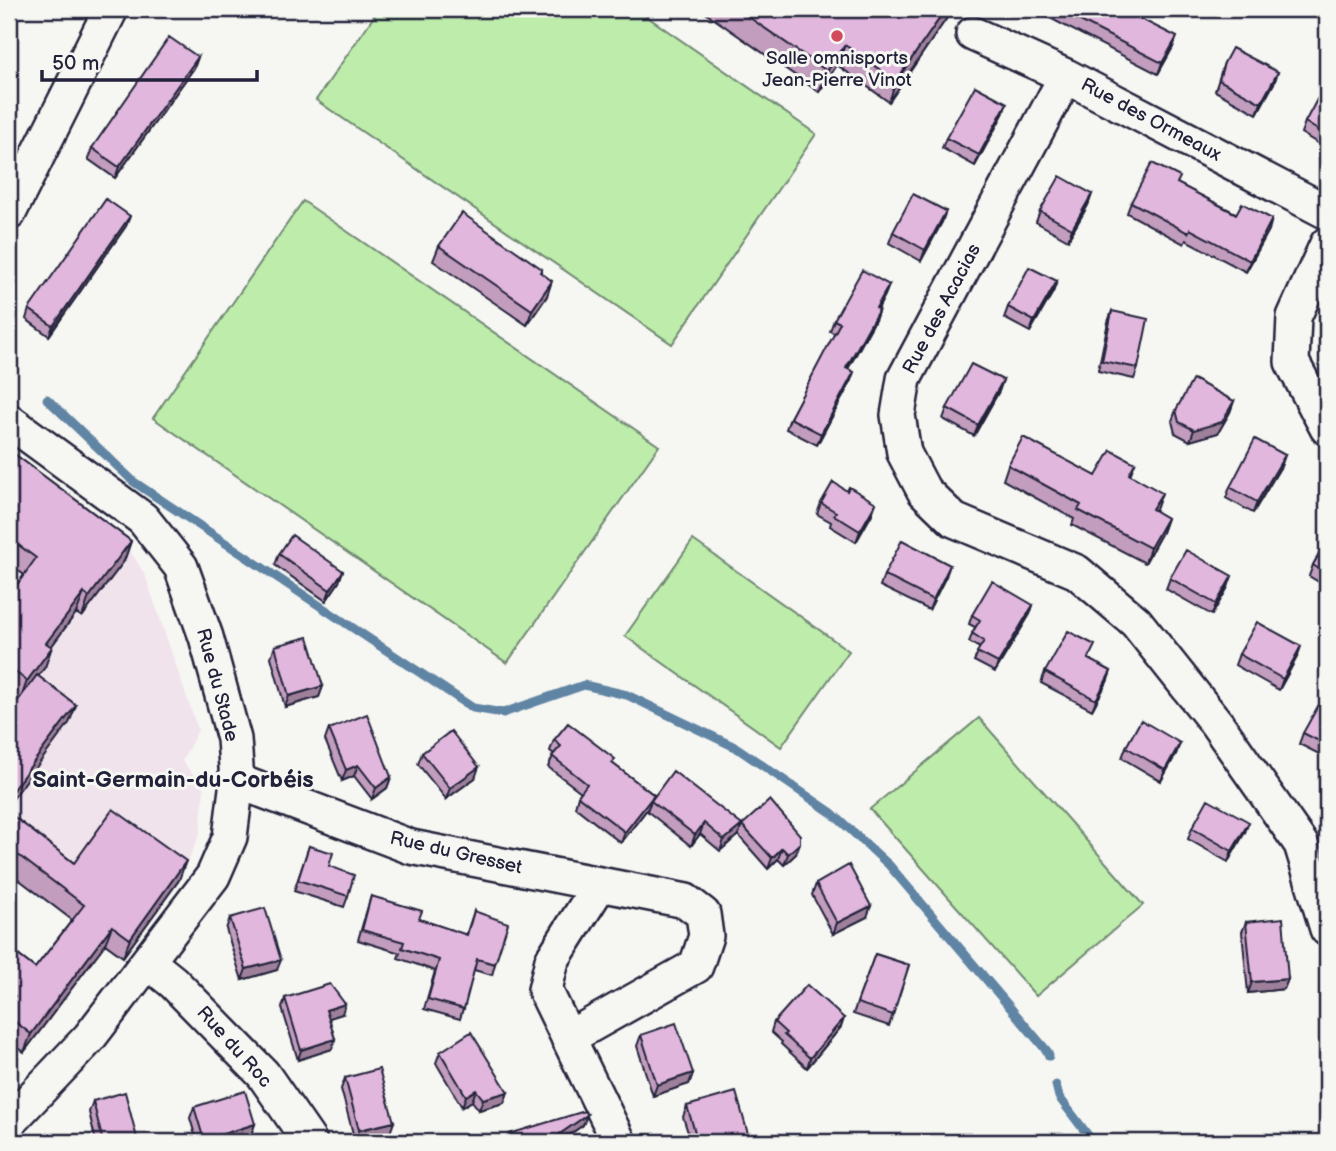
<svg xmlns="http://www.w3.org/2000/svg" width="1336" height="1151" font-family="'Balsamiq Sans',sans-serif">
<rect width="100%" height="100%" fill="#f6f6f2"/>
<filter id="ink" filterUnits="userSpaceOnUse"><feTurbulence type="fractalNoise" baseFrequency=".0143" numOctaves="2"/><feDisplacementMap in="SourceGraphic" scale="14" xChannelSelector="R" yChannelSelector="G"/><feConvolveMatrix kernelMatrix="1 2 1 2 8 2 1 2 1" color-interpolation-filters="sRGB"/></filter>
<g filter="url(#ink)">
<path fill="#f0e3ec" d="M 9,457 L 127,546 L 145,575 L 198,730 L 182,761 L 204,788 L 200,834 L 179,880 L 123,957 L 9,870 Z"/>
<path fill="#beedab" stroke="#708873" stroke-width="2" d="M 379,9 L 636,9 L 816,134 L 672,344 L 316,100 Z
M 303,201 L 659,446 L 507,663 L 153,418 Z
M 693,540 L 849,651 L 781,747 L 625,636 Z
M 979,718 L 1143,905 L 1036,996 L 870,809 Z"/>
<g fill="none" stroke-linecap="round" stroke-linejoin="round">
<path stroke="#6084a4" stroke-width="9" d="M 47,399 L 134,482 L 473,708 L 503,713 L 584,685 L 627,695 L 737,748 L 832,813 L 889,865 L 1047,1051 L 1049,1056
M 1056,1085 L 1059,1097 L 1093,1142"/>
<defs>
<path id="minor" d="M 973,34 L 1066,76 L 1327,212
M 1066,76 L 904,379 L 898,415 L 904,453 L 924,491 L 954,520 L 1077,572 L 1136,622 L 1217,724 L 1301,844 L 1327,929
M 9,213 L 111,9
M 1327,244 L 1294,317 L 1292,362 L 1327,428
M 9,421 L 143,519 L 181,567 L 206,637 L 234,739 L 237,781 L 230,837 L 213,876 L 89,1038 L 9,1122
M 237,781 L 411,847 L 686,901 L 703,914 L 706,936 L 696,966 L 568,1038
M 600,884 L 552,960 L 545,990 L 619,1142
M 148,962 L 173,982 L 263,1074 L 310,1142"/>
</defs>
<use href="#minor" stroke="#22223b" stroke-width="38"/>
<use href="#minor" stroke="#f6f6f2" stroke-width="33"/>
</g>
<path fill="#c29dbe" stroke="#22223b" stroke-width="2" d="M 214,9 L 223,9 L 220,13 Z
M 700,9 L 953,9 L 889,102 L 837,65 L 819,92 Z
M 1041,9 L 1121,9 L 1173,47 L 1158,74 L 1040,13 Z
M 198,57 L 194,68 L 115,178 L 88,159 L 92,148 Z
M 1224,63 L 1278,72 L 1274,83 L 1257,114 L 1215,91 Z
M 1327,96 L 1327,149 L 1301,133 L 1305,122 Z
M 1003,114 L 975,166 L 942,148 L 946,138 Z
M 1178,184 L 1269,230 L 1246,272 L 1186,240 L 1184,244 L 1127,213 L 1131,202 Z
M 1092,194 L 1088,205 L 1068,240 L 1036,222 L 1040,211 Z
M 130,216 L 126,226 L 49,336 L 26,319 L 29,309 Z
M 942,222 L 921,261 L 889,243 L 893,232 Z
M 439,246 L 542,269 L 541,273 L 547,296 L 527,325 L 433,261 Z
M 1057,281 L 1053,292 L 1030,332 L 1004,318 L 1008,307 Z
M 889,285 L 885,295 L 878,309 L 879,309 L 875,320 L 848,369 L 850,383 L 817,445 L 786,429 L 790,418 L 835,334 L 830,331 L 834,320 Z
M 1112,311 L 1138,368 L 1134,379 L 1098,371 L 1108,322 Z
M 1003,380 L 999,391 L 974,436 L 943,419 L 947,408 Z
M 1234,401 L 1230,412 L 1218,433 L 1190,441 L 1175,433 L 1172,421 L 1176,410 Z
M 9,450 L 131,541 L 124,561 L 82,617 L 76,613 L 51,647 L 45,667 L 38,676 L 76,705 L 69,723 L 19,700 L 9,693 L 9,596 L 24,575 L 9,563 Z
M 1285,455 L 1281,466 L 1253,513 L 1226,498 L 1230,487 Z
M 1135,463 L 1130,475 L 1157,507 L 1155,511 L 1167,518 L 1162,532 L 1145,563 L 1072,525 L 1074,519 L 1003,480 L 1008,465 L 1096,476 Z
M 821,503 L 872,514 L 856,542 L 830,526 L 831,522 L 817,514 Z
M 1327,540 L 1327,587 L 1309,576 L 1313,565 Z
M 279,554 L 339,582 L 326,601 L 275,565 Z
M 884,575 L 946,576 L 929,610 L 880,586 Z
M 1170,578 L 1228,587 L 1212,615 L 1166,589 Z
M 1033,605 L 1030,614 L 995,672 L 974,661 L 980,648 L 969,642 L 975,627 L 969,624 L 972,615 Z
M 275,646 L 323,686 L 319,697 L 285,707 L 271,657 Z
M 1301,646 L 1297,657 L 1279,690 L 1235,665 L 1239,654 Z
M 1089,659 L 1111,671 L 1107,682 L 1092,710 L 1041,683 L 1045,672 Z
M 1327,711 L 1327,758 L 1299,744 L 1303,733 Z
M 329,729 L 391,777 L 387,788 L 372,799 L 354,776 L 342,781 L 325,740 Z
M 554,740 L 613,764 L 654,795 L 742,825 L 796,854 L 784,865 L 778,859 L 768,869 L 738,835 L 720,851 L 700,834 L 691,846 L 647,811 L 648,808 L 621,843 L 575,807 L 578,796 L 581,792 L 548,767 L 554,754 L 550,751 Z
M 1180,743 L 1176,754 L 1161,781 L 1122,758 L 1126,747 Z
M 422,753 L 475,778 L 446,799 L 418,764 Z
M 9,813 L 74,863 L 179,880 L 123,957 L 105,944 L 24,1052 L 9,1041 L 9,948 L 35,968 L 72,920 L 9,872 Z
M 1192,828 L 1245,832 L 1228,862 L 1188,839 Z
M 309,846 L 329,866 L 348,896 L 344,907 L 294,891 Z
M 816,884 L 867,917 L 833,934 L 812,895 Z
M 371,896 L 419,919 L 466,935 L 474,911 L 495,964 L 492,975 L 474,970 L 460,1019 L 424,1009 L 435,971 L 398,958 L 400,953 L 358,940 Z
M 230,918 L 277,970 L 242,980 L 226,929 Z
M 1246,922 L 1288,979 L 1284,989 L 1248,993 L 1242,932 Z
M 875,954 L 909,965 L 889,1026 L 853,1014 Z
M 285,998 L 342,1014 L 329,1018 L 335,1039 L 332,1049 L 298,1060 L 282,1008 Z
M 844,1018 L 841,1027 L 807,1068 L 781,1044 L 782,1042 L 771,1032 L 774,1022 Z
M 641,1035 L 693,1073 L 689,1084 L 653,1096 L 637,1046 Z
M 440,1052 L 508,1092 L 504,1103 L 479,1110 L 472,1101 L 462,1107 L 436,1063 Z
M 345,1078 L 390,1133 L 355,1141 L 341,1089 Z
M 93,1101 L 138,1142 L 96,1142 L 89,1112 Z
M 687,1106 L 750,1141 L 750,1142 L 691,1142 L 683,1117 Z
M 194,1107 L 255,1124 L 251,1135 L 228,1142 L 197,1142 L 190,1118 Z
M 587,1115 L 583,1125 L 559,1142 L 505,1142 L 509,1134 Z"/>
<path fill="#9e809b" stroke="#22223b" stroke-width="2" d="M 946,9 L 953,9 L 889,102 L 896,81 Z
M 1177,37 L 1173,47 L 1158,74 L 1162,63 Z
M 845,45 L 837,65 L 819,92 L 827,71 Z
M 198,57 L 194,68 L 115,178 L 119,167 Z
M 1278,72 L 1274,83 L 1257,114 L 1261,103 Z
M 1007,103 L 1003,114 L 975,166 L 979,155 Z
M 1092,194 L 1088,205 L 1068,240 L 1072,229 Z
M 946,211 L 942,222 L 921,261 L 925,250 Z
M 130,216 L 126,226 L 49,336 L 53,326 Z
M 1272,219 L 1269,230 L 1246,272 L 1250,261 Z
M 552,281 L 547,296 L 527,325 L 532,310 Z
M 1057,281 L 1053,292 L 1030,332 L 1034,321 Z
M 889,285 L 885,295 L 872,319 L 876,308 Z
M 879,309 L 875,320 L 842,379 L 846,368 Z
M 854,372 L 850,383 L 817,445 L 821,434 Z
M 1003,380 L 999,391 L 974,436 L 978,425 Z
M 1234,401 L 1230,412 L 1218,433 L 1190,441 L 1194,430 Z
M 1285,455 L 1281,466 L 1253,513 L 1257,502 Z
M 1162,493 L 1157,507 L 1147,524 L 1152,509 Z
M 876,503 L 872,514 L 856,542 L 860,531 Z
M 1167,518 L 1162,532 L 1145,563 L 1150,548 Z
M 131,541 L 124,561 L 82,617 L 89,597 Z
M 950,565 L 946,576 L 929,610 L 933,600 Z
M 343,571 L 339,582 L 326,601 L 330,590 Z
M 1232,576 L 1228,587 L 1212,615 L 1216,604 Z
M 84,593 L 76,613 L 39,663 L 46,643 Z
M 1033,605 L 1030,614 L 995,672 L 998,663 Z
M 1301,646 L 1297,657 L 1279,690 L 1283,679 Z
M 52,647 L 45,667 L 20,701 L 27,681 Z
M 1111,671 L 1107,682 L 1092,710 L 1096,700 Z
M 323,686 L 319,697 L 285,707 L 289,696 Z
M 76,705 L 69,723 L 9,804 L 9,795 Z
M 1180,743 L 1176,754 L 1161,781 L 1165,770 Z
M 358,765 L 354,776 L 342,781 L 346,770 Z
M 479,767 L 475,778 L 446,799 L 450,788 Z
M 391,777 L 387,788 L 372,799 L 376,788 Z
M 654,795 L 648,808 L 621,843 L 625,832 Z
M 1249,822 L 1245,832 L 1228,862 L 1232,851 Z
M 704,823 L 700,834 L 691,846 L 695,835 Z
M 742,825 L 738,835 L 720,851 L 724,840 Z
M 800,843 L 796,854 L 784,865 L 788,854 Z
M 782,848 L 778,859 L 768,869 L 772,858 Z
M 186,861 L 179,880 L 123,957 L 130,939 Z
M 871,906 L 867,917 L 833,934 L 837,923 Z
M 112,926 L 105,944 L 24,1052 L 31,1034 Z
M 281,960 L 277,970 L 242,980 L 246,969 Z
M 1288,979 L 1284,989 L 1248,993 L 1252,982 Z
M 345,1004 L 342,1014 L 323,1020 L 326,1010 Z
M 844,1018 L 841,1027 L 807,1068 L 810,1058 Z
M 335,1039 L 332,1049 L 298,1060 L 301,1050 Z
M 693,1073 L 689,1084 L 653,1096 L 657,1085 Z
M 476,1090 L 472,1101 L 462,1107 L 466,1096 Z
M 508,1092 L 504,1103 L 479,1110 L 483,1099 Z
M 587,1115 L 583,1125 L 559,1142 L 548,1142 Z
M 394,1122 L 390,1133 L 355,1141 L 359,1130 Z
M 255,1124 L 251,1135 L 228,1142 L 203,1142 L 204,1140 Z"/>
<path fill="#e1b7dd" stroke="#22223b" stroke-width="2" d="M 737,9 L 946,9 L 896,81 L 845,45 L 827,71 Z
M 1057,9 L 1121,9 L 1177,37 L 1162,63 Z
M 169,37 L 198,57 L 119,167 L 92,148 Z
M 1232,48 L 1278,72 L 1261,103 L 1219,80 L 1224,63 Z
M 975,86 L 1007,103 L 979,155 L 946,138 Z
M 1321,92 L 1327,96 L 1327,136 L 1305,122 Z
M 1152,163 L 1180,177 L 1177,183 L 1236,214 L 1242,203 L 1272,219 L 1250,261 L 1190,229 L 1188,233 L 1131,202 Z
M 1060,176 L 1092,194 L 1072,229 L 1040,211 Z
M 913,194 L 946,211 L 925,250 L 893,232 Z
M 106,199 L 130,216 L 53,326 L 29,309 Z
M 462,213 L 542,269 L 540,272 L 552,281 L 532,310 L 439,246 Z
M 1029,267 L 1057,281 L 1034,321 L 1008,307 Z
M 862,270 L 889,285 L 876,308 L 879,309 L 846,368 L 854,372 L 821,434 L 790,418 L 840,323 L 834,320 Z
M 1112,311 L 1148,319 L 1138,368 L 1102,361 Z
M 971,364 L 1003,380 L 978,425 L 947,408 Z
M 1193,379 L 1234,401 L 1222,422 L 1194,430 L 1179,422 L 1176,410 Z
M 1023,437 L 1096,476 L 1111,450 L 1135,463 L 1129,474 L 1162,493 L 1152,509 L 1167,518 L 1150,548 L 1078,510 L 1081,505 L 1008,465 Z
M 1255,439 L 1285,455 L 1257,502 L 1230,487 Z
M 9,450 L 131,541 L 89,597 L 84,593 L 46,643 L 52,647 L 27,681 L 9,667 L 9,596 L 36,558 L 9,538 Z
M 833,482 L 847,491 L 849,487 L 876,503 L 860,531 L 834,515 L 836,512 L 821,503 Z
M 292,535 L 343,571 L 330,590 L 279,554 Z
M 902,540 L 950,565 L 933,600 L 884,575 Z
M 1327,540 L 1327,574 L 1313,565 Z
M 1186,550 L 1232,576 L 1216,604 L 1170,578 Z
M 992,581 L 1033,605 L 998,663 L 977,652 L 984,641 L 972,633 L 980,620 L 972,615 Z
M 1257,622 L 1301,646 L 1283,679 L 1239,654 Z
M 1068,631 L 1095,645 L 1088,659 L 1111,671 L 1096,700 L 1045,672 Z
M 308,637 L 323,686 L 289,696 L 275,646 Z
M 37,675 L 76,705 L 9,795 L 9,713 Z
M 1318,706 L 1327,711 L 1327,745 L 1303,733 Z
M 367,714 L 391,777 L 376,788 L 358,765 L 346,770 L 329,729 Z
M 1141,720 L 1180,743 L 1165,770 L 1126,747 Z
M 568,723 L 615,759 L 612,763 L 654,795 L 625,832 L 578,796 L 587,784 L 552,756 L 561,746 L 554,740 Z
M 451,731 L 479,767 L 450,788 L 422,753 Z
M 673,771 L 742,825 L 724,840 L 704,823 L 695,835 L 651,801 Z
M 1208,799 L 1249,822 L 1232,851 L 1192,828 Z
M 770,800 L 800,835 L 800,843 L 788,854 L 782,848 L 772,858 L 742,825 Z
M 113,809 L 186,861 L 130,939 L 112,926 L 31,1034 L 9,1017 L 9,1005 L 15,996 L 9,991 L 9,948 L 35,968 L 84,905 L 9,848 L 9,813 L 74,863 Z
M 309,846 L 333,853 L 329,866 L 354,875 L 348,896 L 298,880 Z
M 849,865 L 871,906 L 837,923 L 816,884 Z
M 371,896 L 422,911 L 419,919 L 467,935 L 474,911 L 508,923 L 495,964 L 477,959 L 464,1009 L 428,999 L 439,960 L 402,948 L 404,942 L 362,930 Z
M 265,908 L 281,960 L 246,969 L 230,918 Z
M 1283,918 L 1288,979 L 1252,982 L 1246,922 Z
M 875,954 L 909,965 L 893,1015 L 857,1003 Z
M 330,984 L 345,1004 L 326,1010 L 335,1039 L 301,1050 L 285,998 Z
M 807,985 L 844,1018 L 810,1058 L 784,1035 L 786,1033 L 774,1022 Z
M 676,1023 L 693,1073 L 657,1085 L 641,1035 Z
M 471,1032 L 508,1092 L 483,1099 L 476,1090 L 466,1096 L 440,1052 Z
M 379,1069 L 394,1122 L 359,1130 L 345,1078 Z
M 245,1091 L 255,1124 L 204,1140 L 194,1107 Z
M 125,1092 L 138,1142 L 103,1142 L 93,1101 Z
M 736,1092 L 750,1141 L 698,1142 L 687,1106 Z
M 585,1111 L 587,1115 L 548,1142 L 515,1142 L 509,1134 Z"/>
</g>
<circle fill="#d1495b" stroke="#f6f6f2" stroke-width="2.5" cx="837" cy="36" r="7"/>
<g text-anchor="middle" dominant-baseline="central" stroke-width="6" stroke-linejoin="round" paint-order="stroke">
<g font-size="19" fill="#22223b" stroke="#f6f6f2">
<text x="837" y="58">Salle omnisports<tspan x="837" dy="22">Jean-Pierre Vinot</tspan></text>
</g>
<g font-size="19" fill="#22223b" stroke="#f6f6f2">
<text transform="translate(1151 120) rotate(28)">Rue des Ormeaux</text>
<text transform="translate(942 309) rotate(-62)">Rue des Acacias</text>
<text transform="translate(217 685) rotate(75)">Rue du Stade</text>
<text transform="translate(456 853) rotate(13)">Rue du Gresset</text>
<text transform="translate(234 1047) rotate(48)">Rue du Roc</text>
</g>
<g font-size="23" font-weight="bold" fill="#22223b" stroke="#f6f6f2">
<text x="173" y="780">Saint-Germain-du-Corbéis</text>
</g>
</g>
<rect width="1336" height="1151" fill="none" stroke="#f6f6f2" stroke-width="35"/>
<rect x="18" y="18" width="1301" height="1116" fill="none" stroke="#22223b" stroke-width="2.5" filter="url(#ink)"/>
<path d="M42 70v10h215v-10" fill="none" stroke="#22223b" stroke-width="3.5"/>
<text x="52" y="70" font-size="21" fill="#22223b" stroke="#f6f6f2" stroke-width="5" paint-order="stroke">50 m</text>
</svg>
